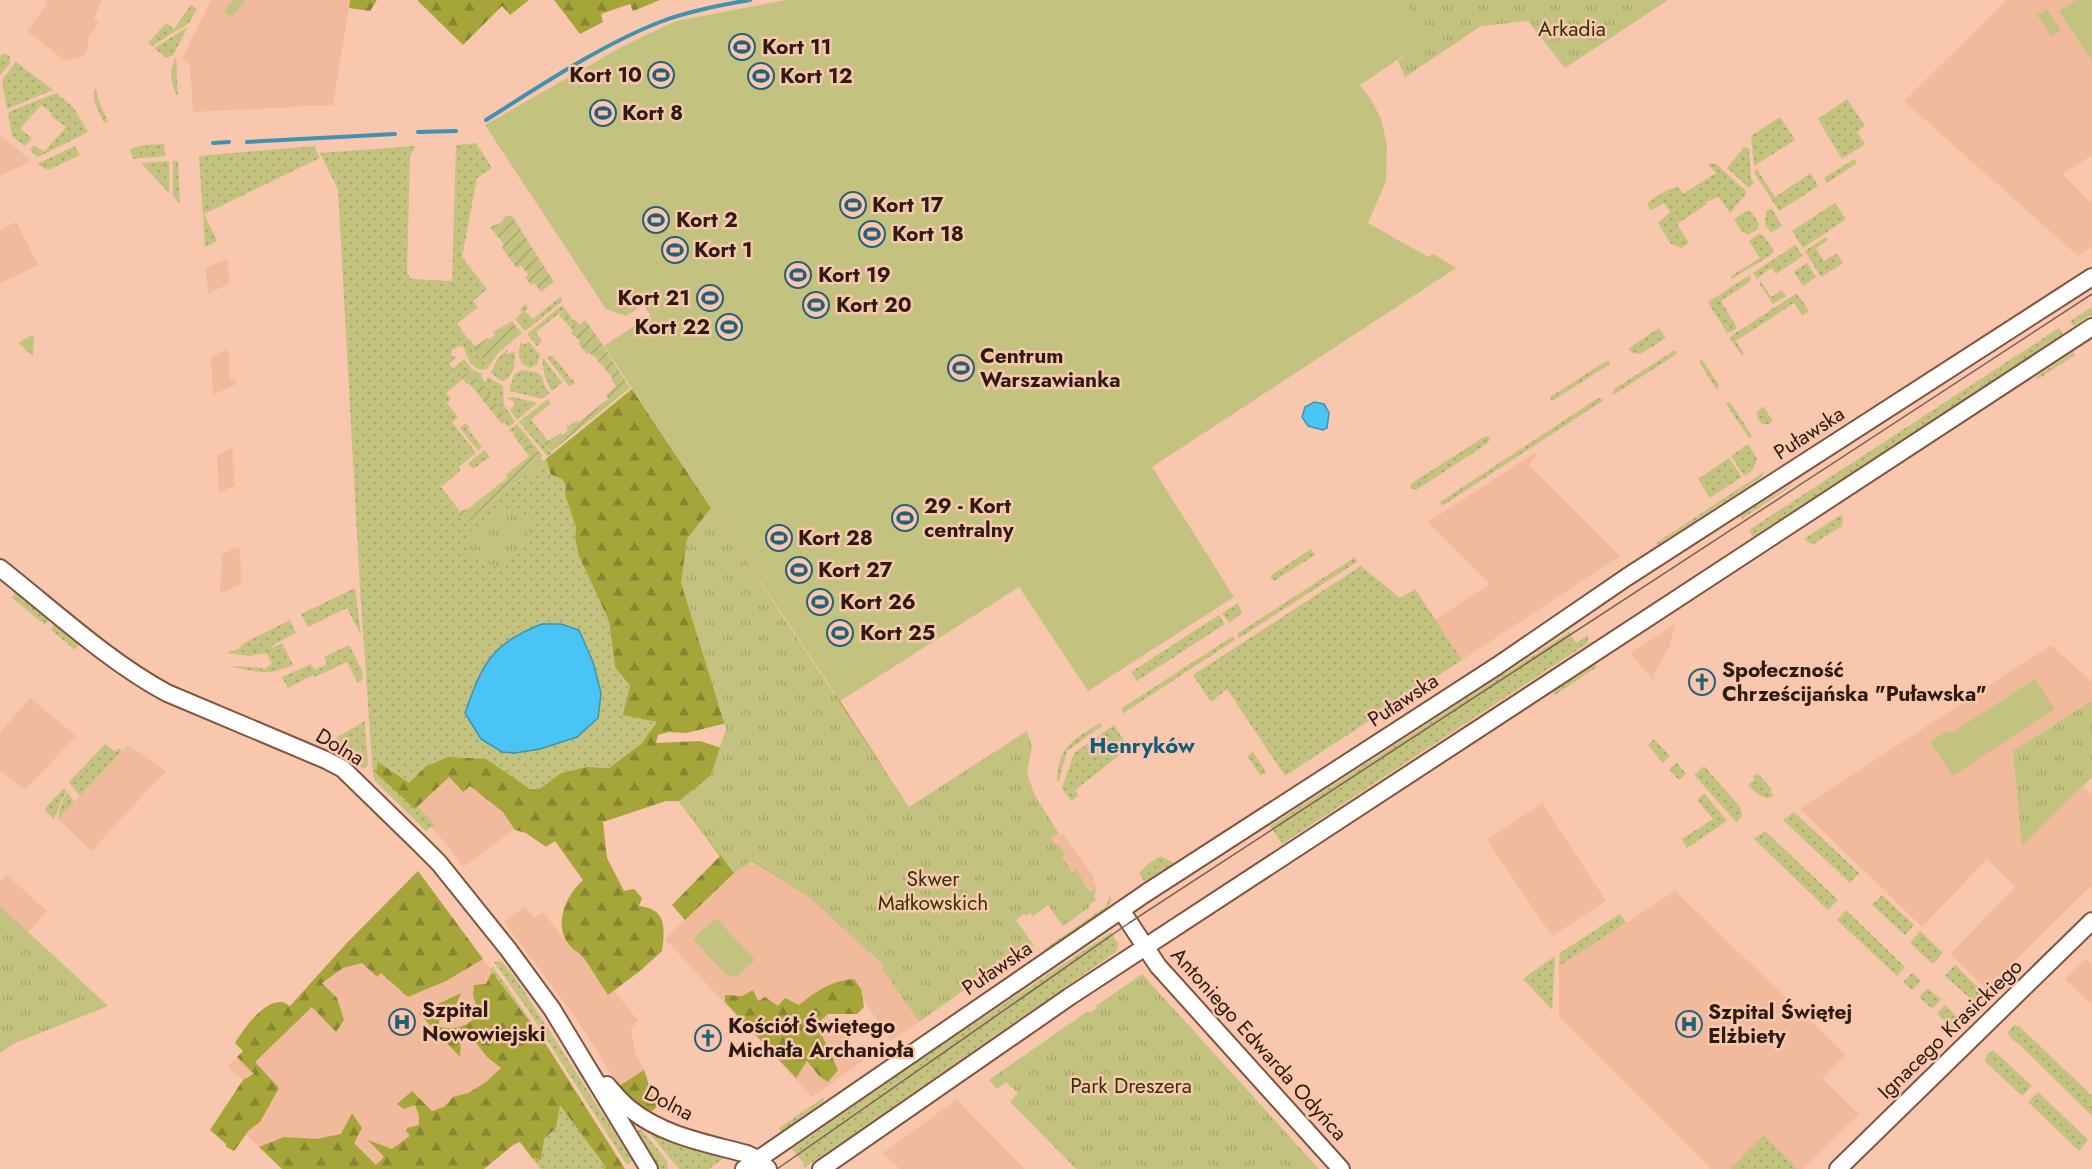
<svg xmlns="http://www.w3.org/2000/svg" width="2092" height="1169" font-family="Jost,sans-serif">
<defs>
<pattern id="grass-dots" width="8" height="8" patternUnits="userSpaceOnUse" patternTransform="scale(1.5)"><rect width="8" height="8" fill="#c3c37f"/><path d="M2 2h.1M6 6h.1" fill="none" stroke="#a8a76d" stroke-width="1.8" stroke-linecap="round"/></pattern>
<pattern id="forest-firs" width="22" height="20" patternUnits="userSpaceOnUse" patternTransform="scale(1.5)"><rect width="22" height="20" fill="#a6a53a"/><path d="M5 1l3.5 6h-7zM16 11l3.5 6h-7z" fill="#888630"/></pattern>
<pattern id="park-tufts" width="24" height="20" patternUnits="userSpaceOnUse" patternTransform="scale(1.5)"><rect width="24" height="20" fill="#c3c37f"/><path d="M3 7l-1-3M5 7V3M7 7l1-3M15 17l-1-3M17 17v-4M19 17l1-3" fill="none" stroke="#a8a76d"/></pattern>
<pattern id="garden-furrows" width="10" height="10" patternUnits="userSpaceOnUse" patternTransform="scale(1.5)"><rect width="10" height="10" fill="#c3c37f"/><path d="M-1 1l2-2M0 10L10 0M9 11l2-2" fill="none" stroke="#a8a76d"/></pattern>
</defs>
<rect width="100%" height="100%" fill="#f8c7ad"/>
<path fill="#f2ba9d" d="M 46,0 L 102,0 L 94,18 L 99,23 L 89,35 L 87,50 L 80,59 L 77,57 L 65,61 L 27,31 L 48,3 Z
M 211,0 L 350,0 L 333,105 L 193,112 L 190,65 L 182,59 Z
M 2006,0 L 2092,0 L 2092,155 L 2063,174 L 2092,204 L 2092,247 L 2078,256 L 1904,101 Z
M 0,136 L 3,138 L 32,161 L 0,176 Z
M 16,222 L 38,265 L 0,283 L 0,230 Z
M 227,258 L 229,264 L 227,265 L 230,277 L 228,278 L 230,283 L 208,294 L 206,268 Z
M 227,349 L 230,361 L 228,362 L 230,368 L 228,369 L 230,374 L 228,375 L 231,380 L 234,378 L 237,384 L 213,395 L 211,357 Z
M 231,448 L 234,453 L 232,455 L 234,466 L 232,467 L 235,472 L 233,473 L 235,478 L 233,480 L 235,485 L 219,493 L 217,455 Z
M 1535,453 L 1537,456 L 1529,465 L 1620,556 L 1462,660 L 1435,620 L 1490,584 L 1428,522 Z
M 238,547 L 241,552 L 239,553 L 242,571 L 240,572 L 242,578 L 240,579 L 242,584 L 220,594 L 222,554 Z
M 1675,624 L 1670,646 L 1654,673 L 1654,681 L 1630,653 Z
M 2051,645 L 2092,682 L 2092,777 L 2083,786 L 2092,796 L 2092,885 L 1986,989 L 1950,954 L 2015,887 L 1987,859 L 1922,927 L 1800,809 Z
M 30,698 L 76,736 L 25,790 L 0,771 L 0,733 Z
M 128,745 L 166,771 L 91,851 L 58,819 Z
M 448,777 L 458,789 L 470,786 L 474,790 L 534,815 L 463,867 L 451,849 L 415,809 Z
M 1542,803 L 1606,901 L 1552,936 L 1487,840 Z
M 1062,833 L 1095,878 L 1093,880 L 1098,888 L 1091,893 L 1076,869 L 1072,872 L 1050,838 L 1057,834 L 1059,836 Z
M 751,859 L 811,898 L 883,966 L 882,968 L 919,1022 L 891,1041 L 855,987 L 824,1011 L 864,1060 L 812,1097 L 665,939 L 734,873 Z
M 418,871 L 542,1038 L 394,1169 L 357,1169 L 321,1149 L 259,1147 L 222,1112 L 243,1080 L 228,1066 L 290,1006 L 345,945 Z
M 7,875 L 47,911 L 28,932 L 0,906 L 0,882 Z
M 1675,891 L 1846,1055 L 1822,1078 L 1859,1114 L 1803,1169 L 1798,1169 L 1764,1135 L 1730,1169 L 1711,1169 L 1559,1017 L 1559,966 Z
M 524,907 L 534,918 L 543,912 L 571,948 L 580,954 L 608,995 L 614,991 L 638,1020 L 631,1029 L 635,1053 L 644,1070 L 619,1086 L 575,1017 L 504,922 Z
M 2086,959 L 2092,966 L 2092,1006 L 2065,979 Z
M 957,1099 L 961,1104 L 1025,1169 L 900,1169 L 883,1153 Z"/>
<path fill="url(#grass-dots)" d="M 191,5 L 197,9 L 189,23 L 152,46 L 148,43 L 166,23 L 174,29 Z
M 188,27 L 173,55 L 167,58 L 154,48 Z
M 4,53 L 10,57 L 10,63 L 0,75 L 0,57 Z
M 176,57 L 178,97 C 170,83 169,71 176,57 Z
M 16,62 L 53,90 L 7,109 L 2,80 Z
M 94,88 L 97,91 L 98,99 L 108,122 L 104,123 L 94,101 Z
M 56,93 L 73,107 L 88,132 L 38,157 L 30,150 L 34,145 L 44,152 L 66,127 L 50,115 L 52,113 L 41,105 L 20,129 L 32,138 L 25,146 L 12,136 L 8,112 Z
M 1847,99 L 1865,126 L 1857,132 L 1865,144 L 1842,159 L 1818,119 Z
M 1780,117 L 1795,140 L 1754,166 L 1751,136 Z
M 476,143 L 492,168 L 477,178 L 462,257 L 487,289 L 473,301 L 478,307 L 457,324 L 485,362 L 520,332 L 512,321 L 522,333 L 498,353 L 487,369 C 473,372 468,359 464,348 L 460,346 L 452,350 L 451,356 L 457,357 L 449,364 L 453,369 L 464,359 L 472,369 L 482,374 L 481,376 L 485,382 L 488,377 L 503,386 L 504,405 L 515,422 L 508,427 L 504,422 L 507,419 L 469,371 L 461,378 L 462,380 L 446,393 L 451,399 L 447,403 L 458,417 L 452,422 L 476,453 L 459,467 L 461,470 L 441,487 L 459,510 L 457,512 L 466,523 L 541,463 L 515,431 L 512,433 L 509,430 L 517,424 L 543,456 L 541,458 L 543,461 L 546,459 L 551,475 L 562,479 L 566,486 L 565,494 L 576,528 L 575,538 L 579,556 L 609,621 L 615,667 L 657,722 L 641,744 L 609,768 L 587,767 L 561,773 L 538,790 L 530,789 L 513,778 L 425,767 L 409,783 L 417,805 L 435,825 L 426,831 L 375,781 L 373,776 L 360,588 L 338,189 L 320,153 L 416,146 L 410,156 L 407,272 L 411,279 L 452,281 L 456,145 Z
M 164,144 L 165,156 L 133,159 L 130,149 L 144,145 Z
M 75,146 L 80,155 L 48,170 L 37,164 Z
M 314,146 L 320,158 L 204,214 L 217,241 L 205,247 L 199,156 Z
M 1744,147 L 1749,148 L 1751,179 L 1754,182 L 1749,188 L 1727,168 Z
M 1854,159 L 1857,163 L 1827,183 L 1824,178 Z
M 169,161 L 169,193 L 141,163 Z
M 173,161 L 178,161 L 180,204 L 173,196 Z
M 1710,163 L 1716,164 L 1745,190 L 1746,194 L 1730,213 L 1719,197 L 1706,202 L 1707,204 L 1677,224 L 1689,243 L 1681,248 L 1671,244 L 1658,223 L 1670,212 L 1664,203 L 1650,211 L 1647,203 C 1657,196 1666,189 1679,187 L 1683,194 L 1716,173 L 1708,165 Z
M 1756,168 L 1775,197 L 1811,173 L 1818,186 L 1779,211 L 1755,174 Z
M 1835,203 L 1846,219 L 1803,248 L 1792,231 Z
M 1769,209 L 1772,209 L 1782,226 L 1771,233 L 1765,224 L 1766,211 Z
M 1746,211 L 1751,212 L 1759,223 L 1758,229 L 1747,235 L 1744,231 L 1742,232 L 1734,219 Z
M 1759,234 L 1764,236 L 1774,251 L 1771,255 L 1732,279 L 1731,276 L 1760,258 L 1749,241 Z
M 1826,237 L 1828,240 L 1816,248 L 1824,261 L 1837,253 L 1843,263 L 1821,277 L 1805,251 Z
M 1795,245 L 1803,256 L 1776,274 L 1771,268 L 1759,277 L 1758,280 L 1753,273 Z
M 1807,263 L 1816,277 L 1803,286 L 1794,272 Z
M 1750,275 L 1751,281 L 1721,301 L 1736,326 L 1736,329 L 1727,333 L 1708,302 Z
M 1761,282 L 1771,297 L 1782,290 L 1786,296 L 1773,304 L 1759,283 Z
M 1797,293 L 1809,311 L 1802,315 L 1794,303 L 1736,341 L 1744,354 L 1742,356 L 1730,338 L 1731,336 Z
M 560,297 L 563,301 L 525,331 L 515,319 L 522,313 L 520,309 L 526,304 L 528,308 L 525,311 L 533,319 Z
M 562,305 L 574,321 L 576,320 L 580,325 L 577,327 L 563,310 L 536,332 L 542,341 L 537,346 L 527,334 Z
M 2092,307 L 2092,314 L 2074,326 L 2070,321 Z
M 1659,328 L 1666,338 L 1640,354 L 1633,353 L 1628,349 Z
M 2059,328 L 2063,334 L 1753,537 L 1749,530 Z
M 529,342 L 540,355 L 537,365 L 530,368 L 523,365 L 519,357 L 520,343 L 525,344 Z
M 508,349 L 506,354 L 515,352 C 515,363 514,378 502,381 L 491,373 L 498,358 Z
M 1675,350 L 1677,354 L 1613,395 L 1614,389 Z
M 2073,352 L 2075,355 L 2038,379 L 2036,377 Z
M 552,355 L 575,383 L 570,387 L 547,358 Z
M 543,358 L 562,383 L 552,391 C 547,386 541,366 543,358 Z
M 1702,359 L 1719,385 L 1717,390 L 1699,362 Z
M 1608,360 L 1610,364 L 1552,401 L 1550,397 Z
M 522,370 C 553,374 536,378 550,393 L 542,399 L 509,391 L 514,375 Z
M 513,397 L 537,403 L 517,420 L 508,407 L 510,409 L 514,407 L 514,402 L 507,398 Z
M 1598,398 L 1604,400 L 1442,506 L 1440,502 Z
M 548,399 L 551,403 L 531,420 L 543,434 L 539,438 L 552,454 L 548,457 L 519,422 Z
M 1730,402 L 1752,436 L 1749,438 L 1726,404 Z
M 1763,406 L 1773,421 L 1769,424 L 1762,424 L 1757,418 L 1757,412 Z
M 466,423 L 470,428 L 468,429 L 482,447 L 478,451 L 460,428 Z
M 1488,436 L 1490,438 L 1488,443 L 1482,447 L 1416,490 L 1410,488 L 1412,483 L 1484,437 Z
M 1748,444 L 1757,458 L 1753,470 L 1744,476 L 1731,456 Z
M 485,450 L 490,457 L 473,469 L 468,463 Z
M 1729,458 L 1742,477 L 1710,498 L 1698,479 Z
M 1767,470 L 1758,480 L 1657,545 L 1656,543 Z
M 1800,480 L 1742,519 L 1740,516 Z
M 1842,514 L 1843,520 L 1842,526 L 1812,545 L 1804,539 Z
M 1311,549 L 1315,555 L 1274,581 L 1270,576 Z
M 1355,557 L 1357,562 L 1239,638 L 1237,634 Z
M 1361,566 L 1400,598 L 1415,589 L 1462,660 L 1285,776 L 1227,689 L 1211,702 L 1193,675 Z
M 355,588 L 361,635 L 347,608 L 308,627 L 301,614 Z
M 15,593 L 49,619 L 45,625 L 12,598 Z
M 1238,603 L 1242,613 L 1229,623 L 1222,613 Z
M 1219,615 L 1225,624 L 1137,681 L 1131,672 Z
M 290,620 L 296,633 L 271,646 L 272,648 L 282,643 L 293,665 C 267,677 254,671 228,666 L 256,667 L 264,669 L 272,664 L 267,653 L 250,656 L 227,653 L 238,649 L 244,643 Z
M 54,625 L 80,643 L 75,650 L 51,630 Z
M 1569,632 L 1576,643 L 1588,635 L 1588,643 L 1282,844 L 1270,826 Z
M 1233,636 L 1235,640 L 1122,714 L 1122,708 Z
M 349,645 L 362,670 L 363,680 L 358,683 L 347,662 L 315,677 L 313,675 L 288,688 L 282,677 L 311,664 L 315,670 L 327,664 L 324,657 Z
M 1595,664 L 1597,667 L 1555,695 L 1553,692 Z
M 365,721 L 368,766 L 363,769 L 346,754 L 347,752 L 338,747 L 336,738 Z
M 1100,723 L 1102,726 L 1067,751 L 1059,781 L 1057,781 C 1058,746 1073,740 1100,723 Z
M 1114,725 L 1129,748 L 1075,790 L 1079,795 L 1071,801 L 1062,788 L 1074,753 Z
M 1654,739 L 1670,756 L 1663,763 L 1648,745 Z
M 105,744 L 115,752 L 119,748 L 122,751 L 80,796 L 69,782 Z
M 1253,752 L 1266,772 L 1261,776 L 1247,756 Z
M 1677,763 L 1686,774 L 1679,780 L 1669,769 Z
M 1704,766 L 1740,807 L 1742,815 L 1737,823 L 1694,775 Z
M 1757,773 L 1772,789 L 1770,791 L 1773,796 C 1762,801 1755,792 1748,785 L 1755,779 L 1753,777 Z
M 64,788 L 66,791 L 54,819 L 45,811 L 46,807 Z
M 67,792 L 74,802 L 58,819 L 60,808 Z
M 1704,793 L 1727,821 L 1687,848 L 1682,839 L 1713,819 L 1697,800 Z
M 1794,812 L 1859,873 L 1850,883 L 1783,820 Z
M 1765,831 L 1838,900 L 1828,910 L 1754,839 Z
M 1161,856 L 1174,863 L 1145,882 L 1139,873 L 1148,864 Z
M 1111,895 L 1111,902 L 1106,910 L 1053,946 L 1040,952 L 1105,907 Z
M 1882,895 L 1914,925 L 1905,935 L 1872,905 Z
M 1846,910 L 1905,967 L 1897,976 L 1837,920 Z
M 1620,914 L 1626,923 L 1559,966 L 1560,953 Z
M 1920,931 L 1943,953 L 1933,964 L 1910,943 Z
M 1111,932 L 1117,943 L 1119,942 L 1116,952 L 804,1168 L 803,1162 L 792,1149 L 920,1060 Z
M 1555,956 L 1552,1010 L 1523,979 Z
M 500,961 L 504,964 L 517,980 L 633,1161 L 627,1165 L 528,1010 L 494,962 Z
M 1955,965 L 1985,994 L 1977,1003 L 1974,1002 L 1945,976 Z
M 493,967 L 541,1035 L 542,1038 L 490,969 Z
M 1912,973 L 1921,981 L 1912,990 L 1903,982 Z
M 1928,988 L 1941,1000 L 1932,1009 L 1919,997 Z
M 1945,1005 L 1960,1019 L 1952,1028 L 1937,1013 Z
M 2014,1025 L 2019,1026 L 2092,1096 L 2092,1116 L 2020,1045 L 2012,1039 L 2007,1033 Z
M 1993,1050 L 2032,1086 L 2022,1096 L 1985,1061 L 1986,1056 Z
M 2038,1092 L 2088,1140 L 2079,1151 L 2028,1102 Z
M 824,1097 L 823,1102 L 781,1132 L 779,1128 Z
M 560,1104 L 607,1167 L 604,1169 L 540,1169 L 532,1158 L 541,1160 L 544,1139 L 556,1128 Z
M 645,1128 L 727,1156 L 709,1169 L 679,1169 Z
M 641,1129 L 667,1161 L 668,1169 L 659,1169 L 636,1132 Z
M 1764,1135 L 1798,1169 L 1730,1169 Z"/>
<path fill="url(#forest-firs)" d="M 350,0 L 377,0 L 370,11 L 349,8 Z
M 417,0 L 529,0 L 510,15 L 502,6 L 463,45 Z
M 554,0 L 660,0 L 633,11 L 630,4 L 601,14 L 603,22 L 580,34 Z
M 632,389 L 759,580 L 727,723 L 686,733 L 669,732 L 658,735 L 656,743 L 700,741 L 730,751 L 836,695 L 883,767 L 870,953 L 811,898 L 751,860 L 734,873 L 685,920 L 672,905 L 720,856 L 679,801 L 666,801 L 603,822 L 607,858 L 624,891 L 634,889 L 642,898 L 639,906 C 667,909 665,928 662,951 L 640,971 L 608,995 C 599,982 591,968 582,956 C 579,952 574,951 571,947 C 552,927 565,896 583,880 L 555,841 L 546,847 L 526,833 L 515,830 L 503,812 L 470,786 L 463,792 L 449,777 L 415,809 L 376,773 L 378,762 L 409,783 L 425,767 L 448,757 L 486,759 L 530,789 L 538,790 L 561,773 L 587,767 L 609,768 L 641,744 L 657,722 L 623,715 L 630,686 L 615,667 L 609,621 L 579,556 L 575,538 L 576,528 L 565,494 L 566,486 L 562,479 L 551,475 L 546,459 Z
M 418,871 L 483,959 L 446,981 L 408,997 L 381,973 L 377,977 L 362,963 L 343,968 L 322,983 L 337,998 L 344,1020 L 336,1032 L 312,1007 L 255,1062 L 279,1088 L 260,1122 L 249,1130 L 234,1151 L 226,1147 L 226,1144 L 210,1130 L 243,1080 L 254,1074 L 237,1057 L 243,1051 L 235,1043 C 243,1030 263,1000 282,1002 C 285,1002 287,1005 290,1006 L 345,945 Z
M 492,972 L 542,1038 L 625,1169 L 604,1169 L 606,1167 L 560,1105 L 556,1128 L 544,1139 L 541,1160 L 532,1158 L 520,1142 L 513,1145 L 484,1169 L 282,1169 L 259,1147 L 284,1137 L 316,1139 L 341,1134 L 352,1113 L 362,1128 L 354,1143 L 376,1165 L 384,1157 L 368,1140 L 392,1149 L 410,1136 L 406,1131 L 407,1128 L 419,1125 L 419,1116 L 415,1105 L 404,1109 L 397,1104 L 412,1091 L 432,1111 L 444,1107 L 453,1097 L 468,1093 L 486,1082 L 501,1068 L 487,1057 L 473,1039 L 461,1032 L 460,1057 L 419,1013 L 461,993 L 453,1012 L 439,1021 L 439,1027 C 455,1030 472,1027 478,1011 L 473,995 L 474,985 L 486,984 Z
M 854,979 L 861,989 L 864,1007 L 857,1014 L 828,1014 L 817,1024 L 838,1070 L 828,1082 L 820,1077 L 807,1061 L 796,1078 L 725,1002 L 725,995 L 742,996 L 753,990 L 758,1001 L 765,997 L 778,1006 L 785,998 L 799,1005 C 817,990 831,981 854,979 Z
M 644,1070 C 649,1083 650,1095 659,1105 L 652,1111 L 642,1108 L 619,1086 Z"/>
<path fill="url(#park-tufts)" d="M 1320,0 L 1668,0 L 1565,68 L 1528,21 L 1481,26 L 1405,77 L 1398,61 L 1405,55 Z
M 32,335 L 34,338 L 33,356 L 18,343 Z
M 513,505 L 532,519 L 525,545 L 518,548 L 516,553 L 498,568 L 471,557 L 468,533 Z
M 711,508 L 909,807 L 1027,731 L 1032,747 L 1027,773 L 1035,796 L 1060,835 L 1057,834 L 1051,838 L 1056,846 L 1058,844 L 1065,855 L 1062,857 L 1072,872 L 1076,869 L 1090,892 L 1096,889 L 1094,897 L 1096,900 L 1089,905 L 1090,907 L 1063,926 L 1048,905 L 1033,916 L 1030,913 L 1026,916 L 1024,914 L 1016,920 L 1034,946 L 1008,954 L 992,970 L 919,1022 L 882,968 L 883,965 L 811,898 L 752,860 L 734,873 L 679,801 L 711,775 L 726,729 L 681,583 L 687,539 Z
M 2092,701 L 2092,777 L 2022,846 L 2013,751 Z
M 0,906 L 108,1006 L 13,1044 L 0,1053 Z
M 1142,974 L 1319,1169 L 1076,1169 L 1010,1102 L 1018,1093 L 1006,1082 L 997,1089 L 989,1080 L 1088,1011 L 1090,1013 L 1097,1008 L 1096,1006 Z"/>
<path fill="url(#garden-furrows)" d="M 505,216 L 512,216 L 554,282 L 541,292 L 534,283 L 531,285 L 525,277 L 528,274 L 521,266 L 517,268 L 502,248 L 504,245 L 490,227 L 502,222 Z
M 563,310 L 577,327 L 585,320 C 602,342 614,364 630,388 L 551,452 L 539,438 L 543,434 L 548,441 L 561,433 L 563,435 L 568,430 L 566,427 L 577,421 L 579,422 L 608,399 L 606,395 L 616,386 L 611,380 L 613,379 L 596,358 L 589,353 L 587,354 L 578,343 L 580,341 L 571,333 L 573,330 L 559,315 Z
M 512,321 L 520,332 L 485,362 L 468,342 L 470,340 L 475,346 L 488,338 L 490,339 L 495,335 L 493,332 Z
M 469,371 L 508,419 L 502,424 L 469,383 L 467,384 L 461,378 Z
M 516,430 L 542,462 L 466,523 L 457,512 L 468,509 L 507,478 L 506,475 L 529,456 L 513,435 Z"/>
<path fill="#c3c37f" d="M 233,0 L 245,0 L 231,17 L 224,11 Z
M 786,0 L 1405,0 L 1430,38 L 1360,85 L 1372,101 L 1381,119 L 1387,145 L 1386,181 L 1368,223 L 1428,257 L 1433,254 L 1456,268 L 1152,467 L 1234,597 L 1088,691 L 1019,587 L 840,701 L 604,346 L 651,315 L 643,305 L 626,316 L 606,309 L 485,125 L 625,45 L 676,21 Z
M 2076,0 L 2092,0 L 2092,61 L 2059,11 Z
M 2047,9 L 2061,30 L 2052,37 L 2037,15 Z
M 2035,679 L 2055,709 L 1953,776 L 1930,742 L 1947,731 L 1950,734 Z
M 716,918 L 755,960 L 736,977 L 726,975 L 693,939 Z"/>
<path fill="#49c4f5" stroke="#4192b1" stroke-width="1.5" d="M 1314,402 L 1324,404 L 1329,413 L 1327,428 L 1323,430 L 1308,426 L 1302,417 L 1305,407 Z
M 542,624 L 561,624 L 579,630 L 593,662 L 601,693 L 598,718 L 577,737 L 540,749 L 515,753 L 502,752 L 481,739 L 465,713 C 482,664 492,643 542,624 Z"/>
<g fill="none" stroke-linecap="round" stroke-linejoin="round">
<path stroke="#4192b1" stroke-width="4" d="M 486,120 C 540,86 601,45 660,22 C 688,11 720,5 750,0
M 418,132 L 456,131
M 247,142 L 395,134
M 213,143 L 229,142"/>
<defs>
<path id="secondary" d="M 0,568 C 52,609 109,662 167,693 L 326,760 L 343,769 L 419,843 L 439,863 L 508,949 L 552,1009 L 649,1169
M 1121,910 L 1158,966 L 1341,1169
M 607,1085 C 614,1093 621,1102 630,1109 C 664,1136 706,1143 747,1154 L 758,1159 L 768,1169
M 744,1169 L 1146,893 L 1497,666 L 1627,577 L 2092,277
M 821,1169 L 1069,997 L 2092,327
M 1838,1169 L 2092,921"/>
</defs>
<use href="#secondary" stroke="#80553f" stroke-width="20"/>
<use href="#secondary" stroke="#fff" stroke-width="16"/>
<path stroke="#816252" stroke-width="1.5" d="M 777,1169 L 1129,923 L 2092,294"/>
</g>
<defs>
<symbol id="stadium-ring" viewBox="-11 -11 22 22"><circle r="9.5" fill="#f8c7ad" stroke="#256078" stroke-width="1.5"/><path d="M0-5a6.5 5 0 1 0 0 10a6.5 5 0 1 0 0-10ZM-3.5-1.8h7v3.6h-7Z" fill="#256078"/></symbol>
<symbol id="church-ring" viewBox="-11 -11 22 22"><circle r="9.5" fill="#f8c7ad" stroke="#256078" stroke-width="1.5"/><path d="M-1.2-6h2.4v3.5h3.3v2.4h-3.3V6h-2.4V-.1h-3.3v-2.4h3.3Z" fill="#256078"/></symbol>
<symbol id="hospital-ring" viewBox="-11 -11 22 22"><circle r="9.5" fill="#f8c7ad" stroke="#256078" stroke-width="1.5"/><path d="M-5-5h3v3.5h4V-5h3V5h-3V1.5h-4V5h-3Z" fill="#256078"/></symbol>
</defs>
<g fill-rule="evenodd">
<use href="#stadium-ring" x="727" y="32" width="30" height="30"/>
<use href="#stadium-ring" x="646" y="60" width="30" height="30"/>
<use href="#stadium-ring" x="746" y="61" width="30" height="30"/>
<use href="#stadium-ring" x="588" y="98" width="30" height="30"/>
<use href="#stadium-ring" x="838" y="190" width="30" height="30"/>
<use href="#stadium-ring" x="641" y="205" width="30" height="30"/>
<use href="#stadium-ring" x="857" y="219" width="30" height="30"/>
<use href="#stadium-ring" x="660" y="235" width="30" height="30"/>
<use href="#stadium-ring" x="783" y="260" width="30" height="30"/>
<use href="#stadium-ring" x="695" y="283" width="30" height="30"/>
<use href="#stadium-ring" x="801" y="290" width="30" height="30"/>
<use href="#stadium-ring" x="714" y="312" width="30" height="30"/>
<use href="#stadium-ring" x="946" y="353" width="30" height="30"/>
<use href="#stadium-ring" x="890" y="503" width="30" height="30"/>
<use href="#stadium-ring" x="764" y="523" width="30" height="30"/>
<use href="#stadium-ring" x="784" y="555" width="30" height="30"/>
<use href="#stadium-ring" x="805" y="587" width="30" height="30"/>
<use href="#stadium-ring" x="825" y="618" width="30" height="30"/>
<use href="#church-ring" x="1687" y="667" width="30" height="30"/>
<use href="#hospital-ring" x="387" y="1007" width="30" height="30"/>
<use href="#hospital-ring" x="1674" y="1009" width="30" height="30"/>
<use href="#church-ring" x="693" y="1023" width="30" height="30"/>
</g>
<g text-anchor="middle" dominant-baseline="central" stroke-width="5" stroke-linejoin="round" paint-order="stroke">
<g font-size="21" fill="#353406" stroke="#f8c7ad">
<text x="1572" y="29">Arkadia</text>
<text x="933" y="879">Skwer<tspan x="933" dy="24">Małkowskich</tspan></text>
<text x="1131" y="1086">Park Dreszera</text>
</g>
<g font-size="21" font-weight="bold" fill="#2e1c13" stroke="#f8c7ad" text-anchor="start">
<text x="762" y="47">Kort 11</text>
<text x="642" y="75" text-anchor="end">Kort 10</text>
<text x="780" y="76">Kort 12</text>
<text x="622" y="113">Kort 8</text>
<text x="872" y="205">Kort 17</text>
<text x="676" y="220">Kort 2</text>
<text x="892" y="234">Kort 18</text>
<text x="694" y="250">Kort 1</text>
<text x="818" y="275">Kort 19</text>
<text x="690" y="298" text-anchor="end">Kort 21</text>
<text x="836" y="305">Kort 20</text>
<text x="710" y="327" text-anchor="end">Kort 22</text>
<text x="980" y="356">Centrum<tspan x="980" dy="24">Warszawianka</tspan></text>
<text x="924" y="506">29 - Kort<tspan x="924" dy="24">centralny</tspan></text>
<text x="798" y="538">Kort 28</text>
<text x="818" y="570">Kort 27</text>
<text x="840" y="602">Kort 26</text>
<text x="860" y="633">Kort 25</text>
<text x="1722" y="670">Społeczność<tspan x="1722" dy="24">Chrześcijańska "Puławska"</tspan></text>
<text x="422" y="1010">Szpital<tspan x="422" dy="24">Nowowiejski</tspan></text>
<text x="1708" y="1012">Szpital Świętej<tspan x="1708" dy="24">Elżbiety</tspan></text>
<text x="728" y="1026">Kościół Świętego<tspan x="728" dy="24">Michała Archanioła</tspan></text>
</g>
<g font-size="21" fill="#2e1c13" stroke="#f8c7ad">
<text transform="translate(1809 433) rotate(-33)">Puławska</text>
<text transform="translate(1403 700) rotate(-33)">Puławska</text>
<text transform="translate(340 747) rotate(31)">Dolna</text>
<text transform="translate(997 968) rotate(-34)">Puławska</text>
<text transform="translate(1950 1029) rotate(-44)">Ignacego Krasickiego</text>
<text transform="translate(1259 1044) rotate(48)">Antoniego Edwarda Odyńca</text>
<text transform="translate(669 1103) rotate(27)">Dolna</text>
</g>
<g font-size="22" font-weight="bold" fill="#135c77" stroke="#f8c7ad">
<text x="1142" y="745">Henryków</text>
</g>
</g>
</svg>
